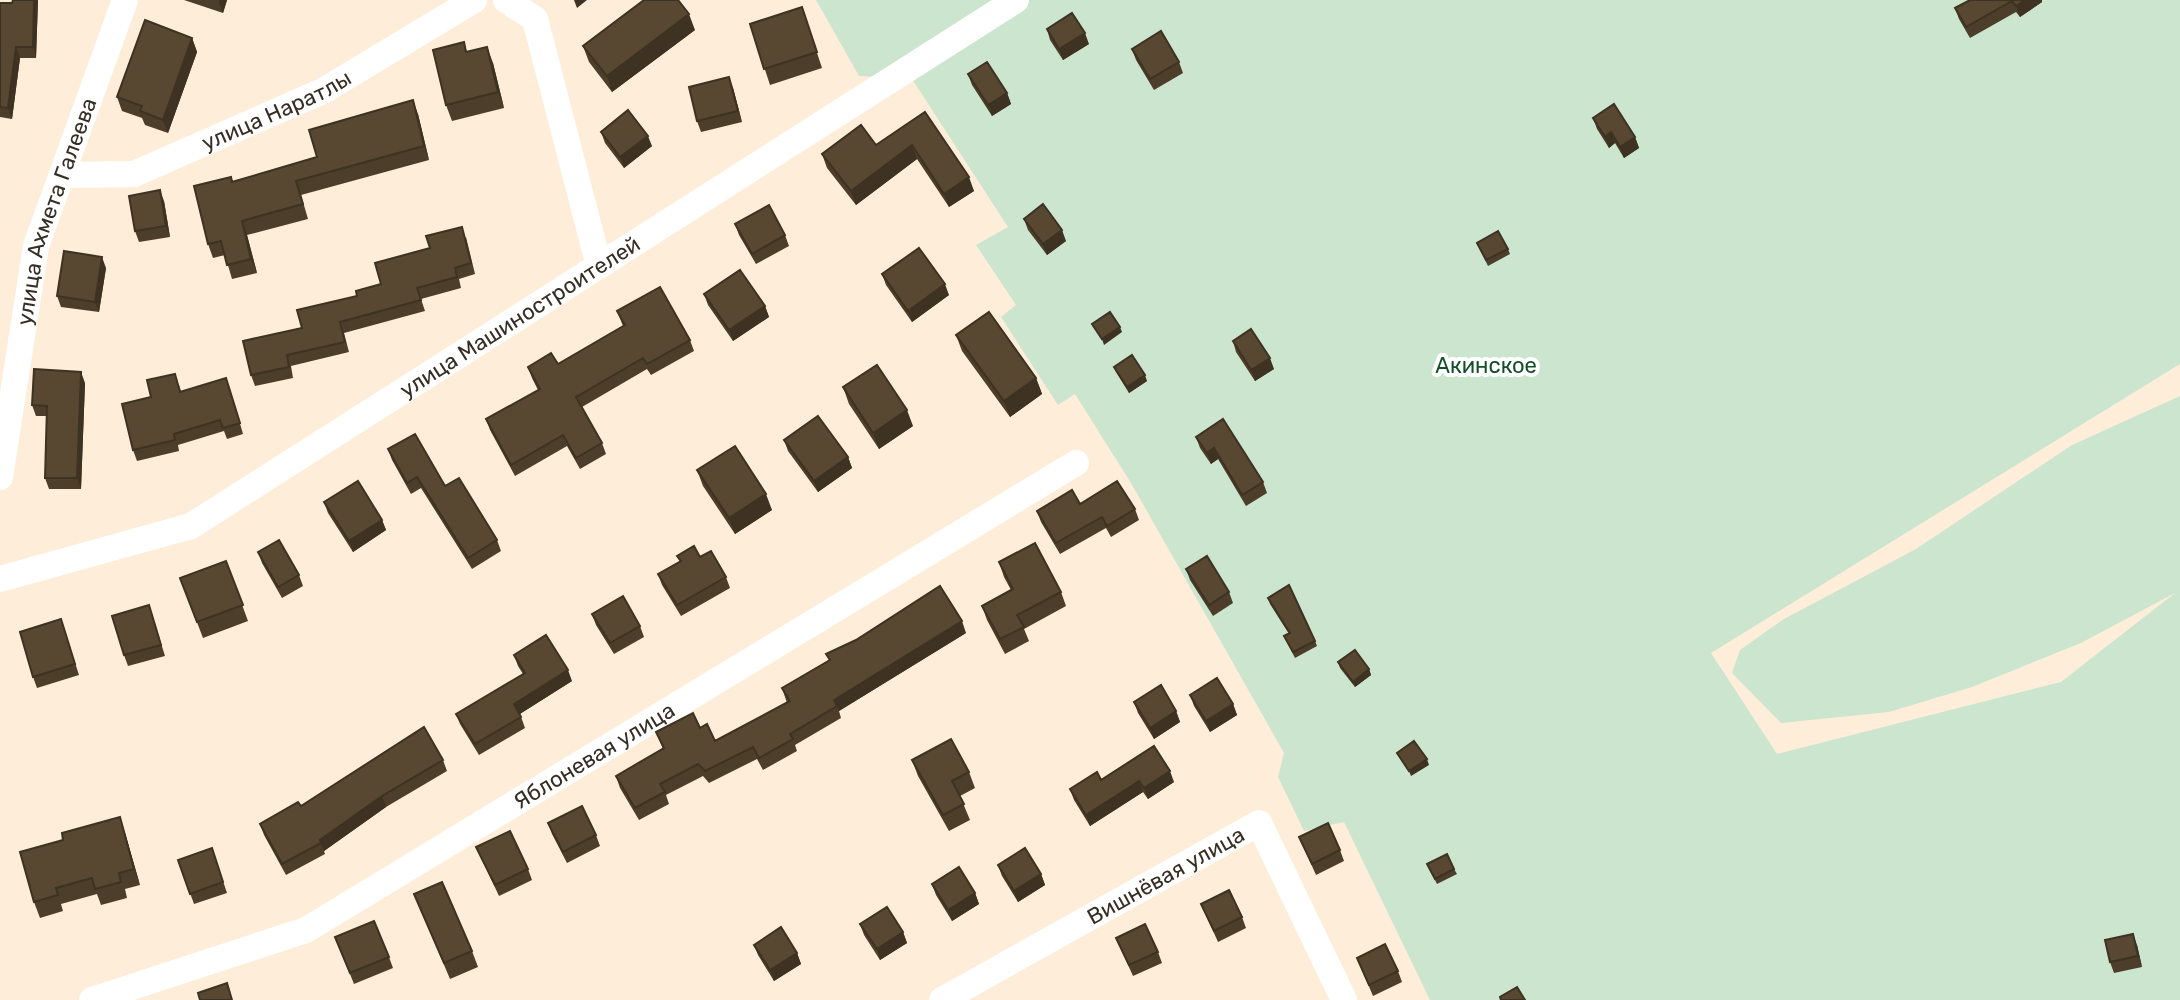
<svg xmlns="http://www.w3.org/2000/svg" width="2180" height="1000" font-family="Rubik,sans-serif">
<rect width="100%" height="100%" fill="#feeed9"/>
<path fill="#cbe5cf" d="M 816,0 L 2180,0 L 2180,364 L 1711,653 L 1777,754 L 2061,682 L 2175,593 L 2081,643 L 1972,687 L 1889,712 L 1781,723 L 1732,673 L 1740,650 L 1784,619 L 1916,549 L 2072,445 L 2180,396 L 2180,1000 L 1430,1000 L 1344,822 L 1304,831 L 1278,777 L 1284,753 L 1131,483 L 1075,394 L 1058,405 L 1001,317 L 1016,305 L 976,245 L 1008,227 L 912,79 L 859,76 Z"/>
<g fill="none" stroke-linecap="round" stroke-linejoin="round">
<g stroke="#fff" stroke-width="26">
<path d="M 506,0 L 535,19 L 599,266"/>
<path id="s1" d="M 62,175 L 134,174 L 323,91 L 474,0"/>
<path id="s2" d="M 0,477 L 36,246 L 125,0"/>
<path id="s3" d="M 0,579 L 191,526 L 1016,0"/>
<path id="s4" d="M 92,1000 L 306,930 L 1076,463"/>
<path id="s5" d="M 942,1000 L 1259,823 L 1344,1000"/>
</g>
</g>
<path fill="#4c3e2a" d="M 38,0 L 36,58 L 20,58 L 12,119 L 0,117 L 0,3 L 12,3 Z
M 184,0 L 227,0 L 223,13 Z
M 1970,0 L 2042,2 L 2020,17 L 2016,12 L 1970,38 L 1959,19 L 1955,8 Z
M 802,7 L 822,68 L 770,85 L 750,24 Z
M 1047,29 L 1089,44 L 1063,60 L 1050,40 Z
M 695,30 L 612,92 L 589,62 L 583,46 Z
M 192,38 L 197,52 L 168,133 L 145,125 L 142,118 L 122,111 L 117,97 Z
M 1132,49 L 1179,62 L 1183,73 L 1154,90 L 1136,60 Z
M 468,52 L 493,63 L 504,108 L 452,121 L 446,105 Z
M 968,74 L 1007,93 L 1011,104 L 992,116 L 972,85 Z
M 733,88 L 742,122 L 701,132 L 697,121 Z
M 925,112 L 974,191 L 949,207 L 917,159 L 856,205 L 827,168 L 822,154 L 876,145 Z
M 418,114 L 429,160 L 301,195 L 308,219 L 247,235 L 257,273 L 232,279 L 225,255 L 213,258 L 208,244 L 233,182 L 317,157 Z
M 1593,118 L 1635,137 L 1639,148 L 1624,158 L 1615,143 L 1609,148 L 1597,129 Z
M 601,132 L 652,146 L 624,168 L 605,143 Z
M 164,201 L 170,237 L 139,242 L 135,231 Z
M 1024,219 L 1066,241 L 1047,255 L 1028,230 Z
M 735,224 L 785,235 L 789,246 L 756,264 L 739,235 Z
M 466,237 L 475,274 L 459,279 L 461,288 L 421,299 L 425,311 L 344,333 L 349,352 L 291,366 L 293,378 L 255,386 L 251,375 L 302,328 L 357,296 Z
M 1477,243 L 1508,249 L 1510,254 L 1488,266 Z
M 106,268 L 99,312 L 61,307 L 57,296 Z
M 882,274 L 949,295 L 912,322 L 886,285 Z
M 704,294 L 765,306 L 769,317 L 733,341 L 708,305 Z
M 617,311 L 690,340 L 694,351 L 651,375 L 647,369 L 582,407 L 602,443 L 606,454 L 580,469 L 567,446 L 515,476 L 490,430 L 486,419 L 538,390 L 532,378 L 528,367 L 558,364 L 623,326 Z
M 956,335 L 1036,378 L 1042,394 L 1010,417 L 962,351 Z
M 1233,341 L 1274,369 L 1255,381 L 1236,352 Z
M 1114,367 L 1147,381 L 1129,393 L 1116,372 Z
M 85,383 L 81,489 L 49,489 L 45,478 L 47,416 L 36,416 L 32,405 Z
M 179,385 L 181,392 L 230,389 L 243,434 L 227,439 L 224,431 L 178,445 L 179,451 L 137,461 L 133,450 L 151,397 Z
M 843,387 L 913,426 L 879,449 L 849,404 Z
M 1196,437 L 1263,482 L 1267,493 L 1246,506 L 1218,459 L 1211,464 L 1200,448 Z
M 784,440 L 848,457 L 852,468 L 818,492 L 788,451 Z
M 388,449 L 497,540 L 501,551 L 472,569 L 421,488 L 411,494 L 392,460 Z
M 697,470 L 772,510 L 735,534 L 703,486 Z
M 324,502 L 382,520 L 386,530 L 353,552 L 328,513 Z
M 1080,504 L 1135,509 L 1139,520 L 1111,537 L 1106,528 L 1060,554 L 1041,522 L 1037,511 Z
M 258,552 L 299,575 L 303,586 L 282,598 L 262,563 Z
M 677,556 L 726,577 L 730,588 L 681,616 L 662,585 L 658,574 L 680,562 Z
M 226,561 L 248,621 L 203,638 L 180,578 Z
M 999,562 L 1061,592 L 1066,606 L 1024,629 L 1029,641 L 1005,654 L 987,620 L 982,606 L 1011,590 L 1004,577 Z
M 1186,569 L 1229,592 L 1233,603 L 1213,616 L 1190,580 Z
M 1268,598 L 1315,641 L 1317,646 L 1295,658 L 1284,636 L 1289,634 L 1270,604 Z
M 149,605 L 165,656 L 128,666 L 124,655 Z
M 592,614 L 640,626 L 644,637 L 614,654 L 596,625 Z
M 61,619 L 79,675 L 37,688 L 33,677 Z
M 966,633 L 839,711 L 841,718 L 795,745 L 797,751 L 763,770 L 757,759 L 709,783 L 703,776 L 666,795 L 669,804 L 639,820 L 620,788 L 616,776 L 663,749 L 656,732 L 700,728 L 715,741 L 787,703 L 782,688 L 829,660 L 826,654 Z
M 514,655 L 572,681 L 520,714 L 525,728 L 479,755 L 460,724 L 456,714 L 523,674 L 518,666 Z
M 1338,662 L 1369,669 L 1371,675 L 1355,687 L 1340,668 Z
M 1190,695 L 1233,704 L 1237,715 L 1210,732 L 1194,706 Z
M 1134,702 L 1176,711 L 1180,722 L 1154,739 L 1138,713 Z
M 443,760 L 447,771 L 386,807 L 324,851 L 325,854 L 286,875 L 264,835 L 260,824 L 301,806 Z
M 912,760 L 969,772 L 975,788 L 960,796 L 970,820 L 949,831 L 918,776 Z
M 1101,780 L 1174,782 L 1148,799 L 1143,792 L 1090,826 L 1074,800 L 1070,789 Z
M 548,823 L 596,835 L 600,846 L 567,863 L 552,834 Z
M 125,833 L 140,885 L 125,889 L 127,898 L 101,905 L 97,894 L 61,904 L 63,911 L 40,918 L 34,902 Z
M 1299,837 L 1340,850 L 1344,861 L 1316,875 Z
M 476,847 L 528,869 L 532,880 L 499,896 Z
M 212,848 L 227,893 L 194,904 L 178,860 Z
M 1427,864 L 1454,869 L 1457,874 L 1437,884 Z
M 998,865 L 1041,874 L 1045,885 L 1018,902 L 1002,876 Z
M 932,884 L 975,893 L 979,904 L 952,921 L 936,895 Z
M 414,894 L 472,951 L 478,967 L 450,979 Z
M 1201,904 L 1242,917 L 1246,928 L 1218,942 Z
M 860,924 L 903,932 L 907,943 L 880,960 L 864,935 Z
M 335,937 L 389,957 L 393,968 L 354,984 Z
M 1116,938 L 1158,952 L 1162,963 L 1133,976 Z
M 754,945 L 797,953 L 801,964 L 774,981 L 758,955 Z
M 2137,945 L 2142,967 L 2114,973 L 2110,962 Z
M 1357,958 L 1398,971 L 1402,982 L 1373,996 Z"/>
<path fill="#3e3222" d="M 34,0 L 38,0 L 36,58 L 33,47 Z
M 219,0 L 227,0 L 223,13 L 219,3 Z
M 574,0 L 587,0 L 577,8 Z
M 2025,0 L 2042,0 L 2042,2 L 2020,17 L 2016,6 Z
M 689,14 L 695,30 L 612,92 L 607,76 Z
M 1085,33 L 1089,44 L 1063,60 L 1059,49 Z
M 192,38 L 197,52 L 168,133 L 163,120 Z
M 16,47 L 20,58 L 12,119 L 8,108 Z
M 487,47 L 493,63 L 504,108 L 498,92 Z
M 729,77 L 733,88 L 742,122 L 738,111 Z
M 1007,93 L 1011,104 L 992,116 L 988,105 Z
M 413,100 L 418,114 L 429,160 L 424,146 Z
M 1611,132 L 1615,143 L 1609,148 L 1605,137 Z
M 648,136 L 652,146 L 624,168 L 620,157 Z
M 1635,137 L 1639,148 L 1624,158 L 1620,147 Z
M 912,145 L 917,159 L 856,205 L 851,191 Z
M 969,177 L 974,191 L 949,207 L 944,194 Z
M 160,190 L 164,201 L 170,237 L 166,226 Z
M 242,221 L 247,235 L 257,273 L 251,259 Z
M 1062,230 L 1066,241 L 1047,255 L 1043,244 Z
M 102,257 L 106,268 L 99,312 L 95,302 Z
M 945,284 L 949,295 L 912,322 L 908,311 Z
M 765,306 L 769,317 L 733,341 L 729,330 Z
M 1120,327 L 1122,332 L 1104,345 L 1102,339 Z
M 1270,358 L 1274,369 L 1255,381 L 1251,370 Z
M 81,372 L 85,383 L 81,489 L 77,478 Z
M 1145,375 L 1147,381 L 1129,393 L 1127,387 Z
M 1036,378 L 1042,394 L 1010,417 L 1004,401 Z
M 907,410 L 913,426 L 879,449 L 873,433 Z
M 1214,448 L 1218,459 L 1211,464 L 1207,453 Z
M 848,457 L 852,468 L 818,492 L 814,481 Z
M 766,494 L 772,510 L 735,534 L 729,518 Z
M 382,520 L 386,530 L 353,552 L 349,541 Z
M 962,621 L 966,633 L 839,711 L 834,700 Z
M 1369,669 L 1371,675 L 1355,687 L 1353,682 Z
M 568,670 L 572,681 L 518,715 L 514,704 Z
M 1233,704 L 1237,715 L 1210,732 L 1206,721 Z
M 1176,711 L 1180,722 L 1154,739 L 1150,728 Z
M 1427,759 L 1429,765 L 1411,776 L 1409,771 Z
M 1170,771 L 1174,782 L 1148,799 L 1144,788 Z
M 1139,781 L 1143,792 L 1090,826 L 1086,815 Z
M 382,796 L 386,807 L 324,851 L 320,840 Z
M 120,817 L 125,833 L 140,885 L 134,869 Z
M 1041,874 L 1045,885 L 1018,902 L 1014,891 Z
M 975,893 L 979,904 L 952,921 L 948,910 Z
M 903,932 L 907,943 L 880,960 L 877,949 Z
M 2133,934 L 2137,945 L 2142,967 L 2138,956 Z
M 797,953 L 801,964 L 774,981 L 770,970 Z"/>
<path fill="#584831" stroke="#3e3222" stroke-width="2" d="M 13,0 L 34,0 L 33,47 L 16,47 L 8,108 L 0,107 L 0,3 L 12,3 Z
M 644,0 L 678,0 L 689,14 L 607,76 L 583,46 Z
M 1970,0 L 2025,0 L 2016,6 L 2012,1 L 1966,27 L 1955,8 Z
M 802,7 L 817,52 L 764,69 L 750,24 Z
M 1072,13 L 1085,33 L 1059,49 L 1047,29 Z
M 145,20 L 192,38 L 163,120 L 140,111 L 142,106 L 117,97 Z
M 1161,31 L 1179,62 L 1150,79 L 1132,49 Z
M 464,42 L 466,52 L 487,47 L 498,92 L 446,105 L 433,50 Z
M 987,62 L 1007,93 L 988,105 L 968,74 Z
M 729,77 L 738,111 L 697,121 L 689,87 Z
M 413,100 L 424,146 L 296,181 L 303,204 L 242,221 L 251,259 L 227,265 L 221,241 L 208,244 L 194,186 L 231,177 L 232,182 L 317,157 L 309,130 Z
M 1614,104 L 1635,137 L 1620,147 L 1611,132 L 1605,137 L 1593,118 Z
M 628,110 L 648,136 L 620,157 L 601,132 Z
M 925,112 L 969,177 L 944,194 L 912,145 L 851,191 L 822,154 L 861,125 L 876,145 Z
M 160,190 L 166,226 L 135,231 L 129,196 Z
M 1043,204 L 1062,230 L 1043,244 L 1024,219 Z
M 769,205 L 785,235 L 752,254 L 735,224 Z
M 462,227 L 471,263 L 455,268 L 457,277 L 417,288 L 421,300 L 340,322 L 345,342 L 287,355 L 289,367 L 251,375 L 243,341 L 302,328 L 297,310 L 357,296 L 356,291 L 381,284 L 375,263 L 430,248 L 426,236 Z
M 1498,231 L 1508,249 L 1486,260 L 1477,243 Z
M 919,248 L 945,284 L 908,311 L 882,274 Z
M 64,251 L 102,257 L 95,302 L 57,296 Z
M 740,270 L 765,306 L 729,330 L 704,294 Z
M 660,287 L 690,340 L 647,364 L 643,358 L 576,397 L 602,443 L 576,458 L 563,435 L 511,465 L 486,419 L 540,389 L 528,367 L 551,353 L 558,364 L 625,325 L 617,311 Z
M 989,312 L 1036,378 L 1004,401 L 956,335 Z
M 1110,312 L 1120,327 L 1102,339 L 1092,324 Z
M 1251,329 L 1270,358 L 1251,370 L 1233,341 Z
M 1132,355 L 1145,375 L 1127,387 L 1114,367 Z
M 877,365 L 907,410 L 873,433 L 843,387 Z
M 34,369 L 81,372 L 77,478 L 45,478 L 47,406 L 32,405 Z
M 175,374 L 180,392 L 226,378 L 240,423 L 223,428 L 220,420 L 174,434 L 175,440 L 133,450 L 122,404 L 151,397 L 147,380 Z
M 818,416 L 848,457 L 814,481 L 784,440 Z
M 1223,419 L 1263,482 L 1242,495 L 1214,448 L 1207,453 L 1196,437 Z
M 415,434 L 445,486 L 459,478 L 497,540 L 468,558 L 417,477 L 407,483 L 388,449 Z
M 735,446 L 766,494 L 729,518 L 697,470 Z
M 358,481 L 382,520 L 349,541 L 324,502 Z
M 1117,481 L 1135,509 L 1107,526 L 1102,517 L 1056,543 L 1037,511 L 1072,490 L 1080,504 Z
M 279,540 L 299,575 L 278,587 L 258,552 Z
M 1035,543 L 1061,592 L 1017,615 L 1024,627 L 1000,639 L 982,606 L 1013,589 L 999,562 Z
M 694,546 L 700,557 L 711,551 L 726,577 L 677,605 L 658,574 L 681,561 L 677,556 Z
M 1207,556 L 1229,592 L 1209,605 L 1186,569 Z
M 226,561 L 243,605 L 197,622 L 180,578 Z
M 1289,585 L 1315,641 L 1293,652 L 1284,636 L 1290,633 L 1268,598 Z
M 940,586 L 962,621 L 834,700 L 837,706 L 790,734 L 793,739 L 759,758 L 753,747 L 705,771 L 698,764 L 660,784 L 665,792 L 635,808 L 616,776 L 664,748 L 656,732 L 693,713 L 700,728 L 707,724 L 715,741 L 790,701 L 782,688 L 830,660 L 826,654 L 856,640 Z
M 623,596 L 640,626 L 610,643 L 592,614 Z
M 149,605 L 161,645 L 124,655 L 112,616 Z
M 61,619 L 75,664 L 33,677 L 20,632 Z
M 546,635 L 568,670 L 514,704 L 521,717 L 475,744 L 456,714 L 525,673 L 514,655 Z
M 1355,650 L 1369,669 L 1353,682 L 1338,662 Z
M 1217,678 L 1233,704 L 1206,721 L 1190,695 Z
M 1161,685 L 1176,711 L 1150,728 L 1134,702 Z
M 424,727 L 443,760 L 382,796 L 320,840 L 321,843 L 282,864 L 260,824 L 298,802 L 301,806 Z
M 951,739 L 969,772 L 952,781 L 964,804 L 943,815 L 912,760 Z
M 1414,741 L 1427,759 L 1409,771 L 1397,753 Z
M 1154,746 L 1170,771 L 1144,788 L 1139,781 L 1086,815 L 1070,789 L 1097,772 L 1101,780 Z
M 582,806 L 596,835 L 563,852 L 548,823 Z
M 120,817 L 134,869 L 119,873 L 121,882 L 95,889 L 92,878 L 56,888 L 58,895 L 34,902 L 20,852 L 63,840 L 62,833 Z
M 1328,823 L 1340,850 L 1312,864 L 1299,837 Z
M 510,831 L 528,869 L 495,885 L 476,847 Z
M 212,848 L 223,882 L 190,894 L 178,860 Z
M 1025,848 L 1041,874 L 1014,891 L 998,865 Z
M 1447,854 L 1454,869 L 1435,879 L 1427,864 Z
M 959,867 L 975,893 L 948,910 L 932,884 Z
M 442,882 L 472,951 L 444,963 L 414,894 Z
M 1229,890 L 1242,917 L 1214,931 L 1201,904 Z
M 887,907 L 903,932 L 877,949 L 860,924 Z
M 374,921 L 389,957 L 350,973 L 335,937 Z
M 1145,924 L 1158,952 L 1129,965 L 1116,938 Z
M 781,927 L 797,953 L 770,970 L 754,945 Z
M 2133,934 L 2138,956 L 2110,962 L 2105,940 Z
M 1385,944 L 1398,971 L 1369,985 L 1357,958 Z
M 227,983 L 232,1000 L 200,1000 L 198,993 Z
M 1517,987 L 1525,1000 L 1501,1000 L 1500,997 Z"/>
<g text-anchor="middle" dominant-baseline="central" stroke-width="8" stroke-linejoin="round" paint-order="stroke">
<g font-size="22" fill="#352e24" stroke="#fff">
<text stroke="none"><textPath href="#s1" startOffset="228">улица Наратлы</textPath></text>
<text stroke="none"><textPath href="#s2" startOffset="272">улица Ахмета Галеева</textPath></text>
<text stroke="none"><textPath href="#s3" startOffset="588">улица Машиностроителей</textPath></text>
<text stroke="none"><textPath href="#s4" startOffset="562">Яблоневая улица</textPath></text>
<text stroke="none"><textPath href="#s5" startOffset="256">Вишнёвая улица</textPath></text>
</g>
<g font-size="22" fill="#134f27" stroke="#fff">
<text x="1486" y="365">Акинское</text>
</g>
</g>
</svg>
